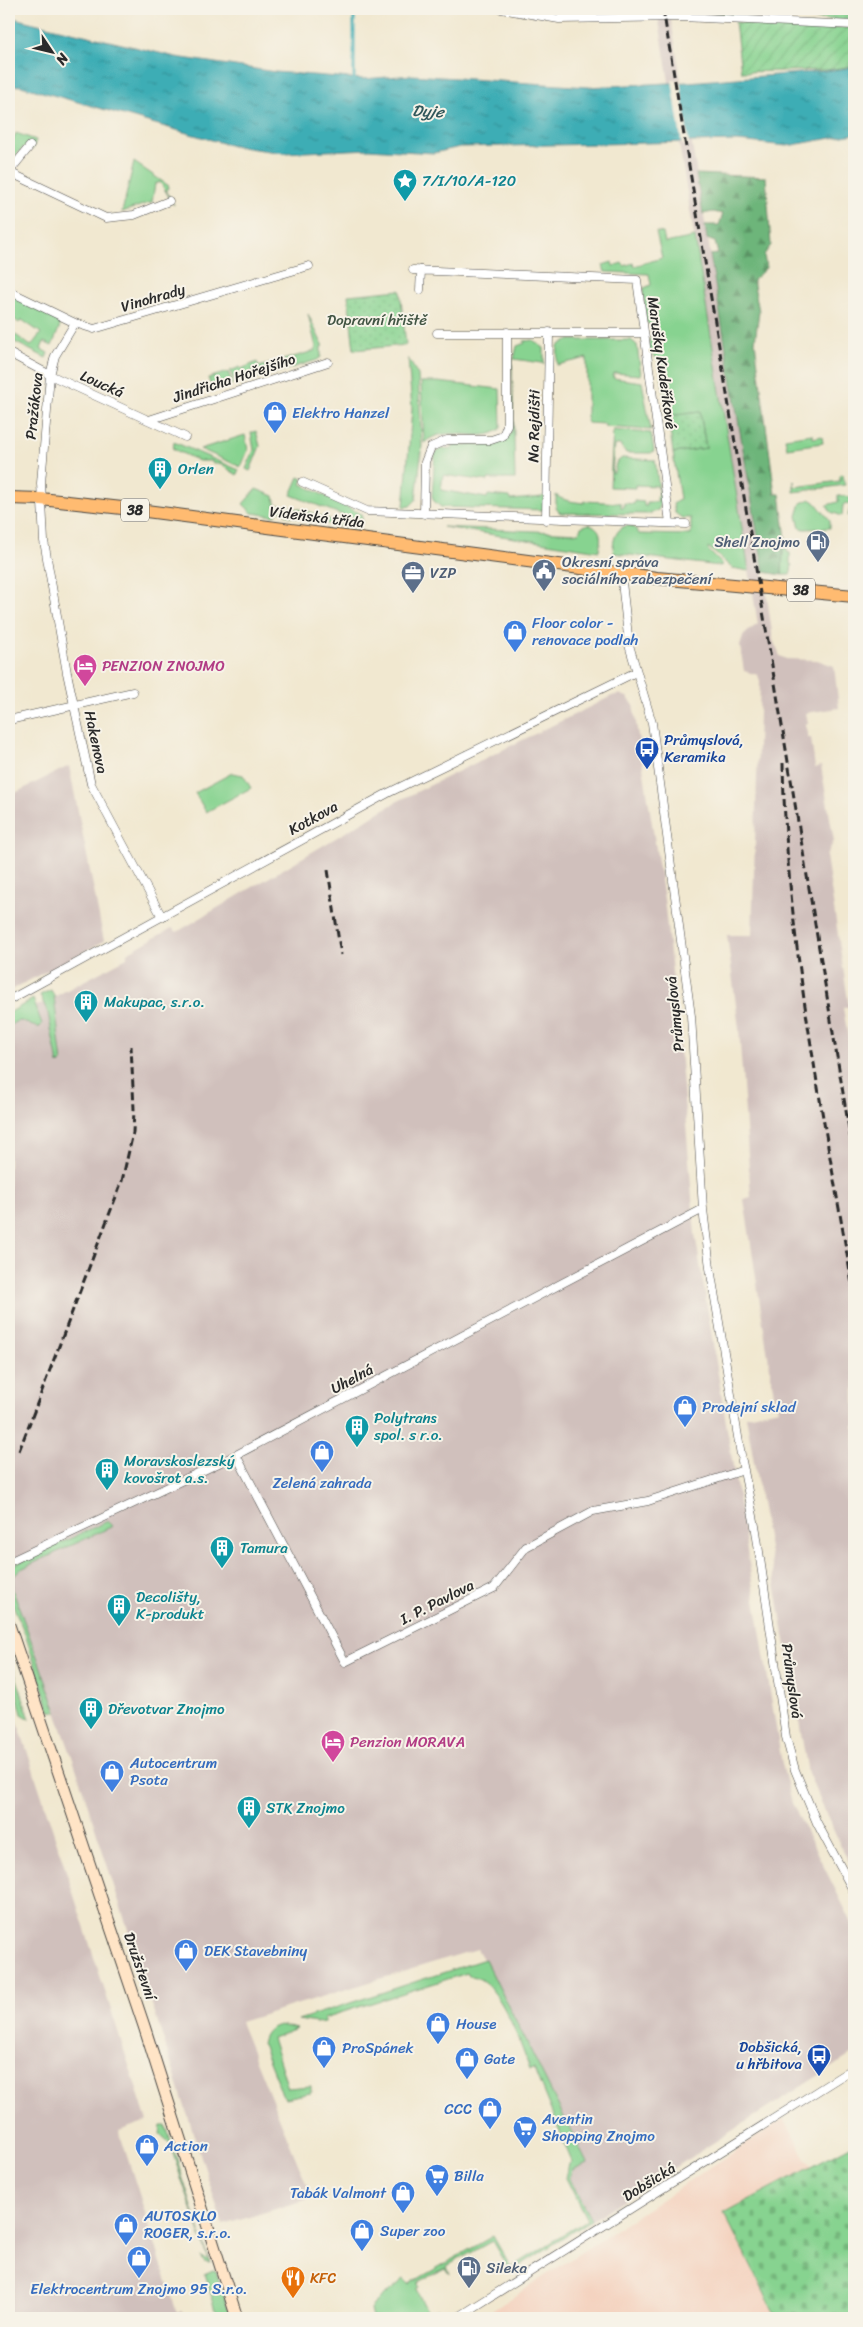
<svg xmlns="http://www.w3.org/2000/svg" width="863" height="2327" font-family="Sriracha,sans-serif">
<defs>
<pattern id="forest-firs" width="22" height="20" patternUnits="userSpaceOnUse" patternTransform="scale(1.25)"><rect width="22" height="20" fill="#6db57a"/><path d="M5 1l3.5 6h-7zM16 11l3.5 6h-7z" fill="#5a9364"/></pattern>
<pattern id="cemetery-stones" width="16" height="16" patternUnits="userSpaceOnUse" patternTransform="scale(1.25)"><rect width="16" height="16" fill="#87d390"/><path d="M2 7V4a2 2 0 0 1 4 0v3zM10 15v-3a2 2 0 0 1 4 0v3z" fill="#75b57c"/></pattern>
<pattern id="park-dots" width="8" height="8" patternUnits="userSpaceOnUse" patternTransform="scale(1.25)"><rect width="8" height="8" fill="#87d390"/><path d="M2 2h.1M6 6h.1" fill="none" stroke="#75b57c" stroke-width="1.8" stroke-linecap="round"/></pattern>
<pattern id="garden-furrows" width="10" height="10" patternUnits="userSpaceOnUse" patternTransform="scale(1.25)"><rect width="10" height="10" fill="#87d390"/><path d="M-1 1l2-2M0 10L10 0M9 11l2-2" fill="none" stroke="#75b57c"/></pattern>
<pattern id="water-ripples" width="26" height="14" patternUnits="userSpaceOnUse" patternTransform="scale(1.25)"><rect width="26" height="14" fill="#3cadb5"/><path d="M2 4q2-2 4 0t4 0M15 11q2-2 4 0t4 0" fill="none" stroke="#338d93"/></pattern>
</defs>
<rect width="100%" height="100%" fill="#f7f3e8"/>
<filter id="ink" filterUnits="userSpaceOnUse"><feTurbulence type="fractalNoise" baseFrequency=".02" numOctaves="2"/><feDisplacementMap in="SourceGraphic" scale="10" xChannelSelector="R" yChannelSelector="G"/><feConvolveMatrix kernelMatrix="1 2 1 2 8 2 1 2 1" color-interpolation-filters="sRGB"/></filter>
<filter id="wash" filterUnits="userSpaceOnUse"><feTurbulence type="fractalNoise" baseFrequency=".0096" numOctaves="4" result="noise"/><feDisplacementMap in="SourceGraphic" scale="20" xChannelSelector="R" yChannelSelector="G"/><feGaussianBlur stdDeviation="1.12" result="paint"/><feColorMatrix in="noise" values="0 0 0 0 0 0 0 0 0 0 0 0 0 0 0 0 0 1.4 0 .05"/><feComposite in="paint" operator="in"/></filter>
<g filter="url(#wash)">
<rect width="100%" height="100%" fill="#f1e8d0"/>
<path fill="#f4d3c0" d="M 784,2119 L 811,2167 L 724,2213 L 775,2316 L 772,2318 L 481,2318 Z"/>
<path fill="#d0c0bc" d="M 657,9 L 669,9 L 761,553 L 773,640 L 780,656 L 786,659 L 817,660 L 834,666 L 839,708 L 806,713 L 808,723 L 805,724 L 808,738 L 811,738 L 815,768 L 821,766 L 834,841 L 826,856 L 849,1007 L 843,1008 L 854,1071 L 854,1870 L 842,1849 L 808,1773 L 746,1416 L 779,1409 L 774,1395 L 744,1199 L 751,1197 L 739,1029 L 727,935 L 752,935 L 760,681 L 758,675 L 744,671 L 740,646 L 744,634 L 758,624 Z
M 619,694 L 627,697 L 633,704 L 664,899 L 678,1026 L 695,1234 L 782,1764 L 792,1803 L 854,1927 L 854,2053 L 589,2222 L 591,2220 L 569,2177 L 572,2170 L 584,2157 L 485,1959 L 483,1959 L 477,1949 L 240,2022 L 312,2198 L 223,2225 L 75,1765 L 9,1580 L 9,1021 L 127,958 L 127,953 L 172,928 L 177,932 L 398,801 L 612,696 Z
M 69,766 L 104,941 L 9,991 L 9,796 Z
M 9,1695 L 147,2121 L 119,2131 L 177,2313 L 183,2312 L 185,2318 L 9,2318 Z"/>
<path fill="#87d390" stroke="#597f5e" d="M 16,133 L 36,140 L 33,149 L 31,149 L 33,145 L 29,142 L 9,162 L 9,149 Z
M 134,162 L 169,186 L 166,191 L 174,205 L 160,182 L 155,184 L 152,202 L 122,212 Z
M 656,232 L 663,233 L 665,243 L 695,237 L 749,571 L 732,568 L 708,547 L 708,550 L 723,565 L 719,566 L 614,553 C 609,533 629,514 639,534 L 691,535 L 691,518 L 682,518 L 675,513 L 673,504 L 680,499 L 673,453 L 706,448 L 700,412 L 668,416 L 659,360 L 650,353 L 648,344 L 651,337 L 655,336 L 654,327 L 647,323 L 646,320 L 643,292 L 644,288 L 651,285 L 649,274 L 605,272 L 603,265 L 612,262 L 613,266 L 622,263 L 624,266 L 633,263 L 634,266 L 662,258 Z
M 9,294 L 49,313 L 48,315 L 59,321 L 60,326 L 52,346 L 44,342 L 41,349 L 48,353 L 46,358 L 9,339 L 9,335 L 10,336 L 13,333 L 31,346 L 41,333 L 22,320 L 19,323 L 9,315 Z
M 308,314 L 323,346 L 321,347 L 321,357 L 317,360 L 259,378 L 253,368 L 252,369 L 253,377 L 235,382 L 230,371 L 240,367 L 241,369 L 257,362 L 259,367 L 314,351 L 316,347 Z
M 533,340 L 544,348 L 544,365 L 542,363 L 514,359 L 517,346 L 525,343 L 524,341 Z
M 567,340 L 631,340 L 637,345 L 641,375 L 614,373 L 613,378 L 642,382 L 651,430 L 605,427 L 605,424 L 587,423 L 587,358 L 557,365 L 558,346 Z
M 408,358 L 418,375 L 422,446 L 416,500 L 410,506 L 404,507 L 412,409 Z
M 512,358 L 515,479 L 488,479 L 488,481 L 443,475 L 441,490 L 487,498 L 488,495 L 510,497 L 511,500 L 542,497 L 545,494 L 544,510 L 441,507 L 434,501 L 432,496 L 435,453 L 441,449 L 453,448 L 453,445 L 496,445 L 510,435 L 513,424 Z
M 228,372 L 233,384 L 212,389 L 208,378 Z
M 421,382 L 438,382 L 500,389 L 501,428 C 482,446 447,422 424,443 Z
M 613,430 L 651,433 L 654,451 L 651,453 L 626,453 L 620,445 L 614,445 L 612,473 L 614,473 L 616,463 L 622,458 L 655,460 L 661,504 L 658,510 L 649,514 L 560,513 L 556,508 L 556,495 C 562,501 576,502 584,503 L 585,501 L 621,503 L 621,507 L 624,507 L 624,503 L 634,504 L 634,501 L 644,502 L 644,506 L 647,506 L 647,502 L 657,502 L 658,486 L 635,485 L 635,488 L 610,487 Z
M 256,431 L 260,446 L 250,471 L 246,469 L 254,450 L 251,433 Z
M 812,434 L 813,438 L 822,436 L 823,443 L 787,448 L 785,438 Z
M 245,435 L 248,450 L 241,467 L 200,449 Z
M 174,442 L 239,470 L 237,475 L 222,465 L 212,463 L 212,461 L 199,461 L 173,449 Z
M 840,474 L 843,475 L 845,485 L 794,492 L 794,481 L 795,487 L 840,481 Z
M 299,477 L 303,479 L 301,484 L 361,514 L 363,523 L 291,495 Z
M 256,489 L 274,496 L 277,514 L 275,514 L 275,516 L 252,513 L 243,504 Z
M 838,495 L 849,497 L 854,505 L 854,516 L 848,516 L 851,505 L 846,503 L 843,505 L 842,516 L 831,512 L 827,505 L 838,502 Z
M 810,499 L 815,502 L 830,520 L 830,528 L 804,529 L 800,527 L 797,516 L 801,503 Z
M 278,504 L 307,511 L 357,530 L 286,515 L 286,513 L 280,511 Z
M 589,524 C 603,529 601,538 599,551 L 443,527 L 579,533 L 581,527 Z
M 787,546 L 787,552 L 790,553 L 790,564 L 792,565 L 790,575 L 782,575 L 783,549 Z
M 232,773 L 243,775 L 251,788 L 206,812 L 195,793 Z
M 51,990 L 54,996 L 62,1063 L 58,1064 L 48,1013 L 40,995 Z
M 33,999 L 42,1024 L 40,1027 C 27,1028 22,1013 9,1027 L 9,1013 Z
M 108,1521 L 113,1526 L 21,1569 L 14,1576 L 12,1588 L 57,1712 L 50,1711 L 25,1634 L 9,1595 L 9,1567 Z
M 11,1669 L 14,1670 L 30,1719 L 22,1714 Z
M 485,1959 L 587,2163 L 572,2170 L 571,2175 L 569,2177 L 591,2220 L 510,2272 L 492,2241 L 447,2266 L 450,2274 L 446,2268 L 420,2281 L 418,2284 L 419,2287 L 416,2289 L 428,2313 L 437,2309 L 440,2318 L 372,2318 L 370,2310 L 373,2305 L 404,2279 L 409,2284 L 493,2236 L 511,2268 L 587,2220 L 566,2178 L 569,2164 L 572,2162 L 534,2069 L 530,2070 C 522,2048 498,1975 469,1976 L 467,1973 L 324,2018 L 324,2022 L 316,2023 L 298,2020 Z
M 280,2025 L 297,2029 L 272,2038 L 288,2088 L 311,2086 L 311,2093 L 285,2098 L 282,2094 L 262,2044 C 264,2032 269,2028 280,2025 Z
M 161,2126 L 166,2126 L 210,2263 L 204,2262 L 201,2257 L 209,2260 L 169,2142 L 160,2134 Z
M 213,2270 L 216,2271 L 231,2318 L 219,2318 L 204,2274 Z"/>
<path fill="url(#forest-firs)" stroke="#4c7052" d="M 589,9 L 657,9 L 589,15 Z
M 669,9 L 734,9 L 735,15 Z
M 696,174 L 766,177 L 771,245 L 764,255 L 766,268 L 753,280 L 759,311 L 755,342 L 775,494 L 780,494 L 787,546 L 783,549 L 782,575 L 764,572 L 710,255 L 718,254 L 715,242 L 707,239 L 705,225 L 719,225 L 723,214 L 713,212 L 703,214 Z"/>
<path fill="url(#cemetery-stones)" stroke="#597f5e" d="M 854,2144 L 854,2318 L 777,2318 L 724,2213 Z"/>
<path fill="url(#park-dots)" stroke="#597f5e" d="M 400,290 L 406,345 L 354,350 L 348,295 Z
M 700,412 L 706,448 L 673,453 L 668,416 Z"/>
<path fill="url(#garden-furrows)" stroke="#597f5e" d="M 530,9 L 589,9 L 589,15 L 553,14 L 552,12 Z
M 734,9 L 854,9 L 854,21 L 735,15 Z
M 735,22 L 854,28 L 854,66 L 826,70 L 741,72 Z"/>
<path fill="url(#water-ripples)" stroke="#346c70" d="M 9,17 L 176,57 L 275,72 L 363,79 L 412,75 L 588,87 L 688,82 L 826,71 L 854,67 L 854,134 L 787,146 L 738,141 L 460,147 L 434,153 L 369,149 L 284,153 L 233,146 L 21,86 L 9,85 Z"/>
<path fill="#f1e8d0" d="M 672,80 L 680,80 L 689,145 L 682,145 Z"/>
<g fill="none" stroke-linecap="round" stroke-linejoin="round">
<path stroke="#3cadb5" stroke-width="3" d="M 354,9 L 354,81"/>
</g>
</g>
<g filter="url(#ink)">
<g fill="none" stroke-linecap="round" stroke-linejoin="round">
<defs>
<path id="street" d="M 501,9 L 559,19 L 681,17 L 854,25
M 30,146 L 9,172 L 106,218 L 134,215 L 169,201
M 413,270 L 637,280 L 670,523
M 420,290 L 421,270
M 9,291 L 75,323 L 94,329 L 309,266
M 75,323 L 55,356 L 50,375 L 41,483 L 44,541 L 67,673 L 91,784 L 162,917
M 437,333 L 644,333
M 9,353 L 50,375 L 185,437
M 149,420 L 328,362
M 302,482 L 367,511 L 686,524
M 424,514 L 425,462 L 431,447 L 447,440 L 491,440 L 503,436 L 507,425 L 507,332
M 546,520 L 549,332
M 621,573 L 629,645 L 652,723 L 691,1016 L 703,1209 L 710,1268 L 741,1455
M 9,720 L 133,692
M 9,1000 L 388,793 L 636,672
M 236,1455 L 345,1662 L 494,1588 L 526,1547 L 593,1511 L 648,1501 L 744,1470
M 742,1461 L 756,1531 L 786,1737 L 795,1770 L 817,1823 L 854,1892
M 9,1562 L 236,1455 L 703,1209
M 457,2318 L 854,2068"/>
<path id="secondary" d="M 9,1625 L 144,2026 L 237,2318"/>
<path id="primary" d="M 9,498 L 41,499 L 131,509 L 657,578 L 854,596"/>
</defs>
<use href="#street" stroke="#494744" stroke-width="9"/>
<use href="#secondary" stroke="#494744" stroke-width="13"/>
<use href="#primary" stroke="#494744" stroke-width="14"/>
<use href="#street" stroke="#fff" stroke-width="8"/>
<use href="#secondary" stroke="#ffe4c6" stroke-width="11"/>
<use href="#primary" stroke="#ffbb71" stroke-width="12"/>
<path stroke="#2b2b2b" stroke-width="3" stroke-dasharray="8 4" stroke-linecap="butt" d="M 663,9 L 854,1159
M 783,763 C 786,942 825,1120 854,1296
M 328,870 L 341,955
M 19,1451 L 122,1181 L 133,1133 L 134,1109 L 131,1046"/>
</g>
</g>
<defs>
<symbol id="sight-pin" viewBox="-11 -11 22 30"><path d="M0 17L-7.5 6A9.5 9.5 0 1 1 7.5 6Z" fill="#0f9aa8" stroke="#f7f3e8"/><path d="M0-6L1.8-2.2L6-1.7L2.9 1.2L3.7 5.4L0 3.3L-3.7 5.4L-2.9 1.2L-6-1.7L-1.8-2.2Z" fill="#fff"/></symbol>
<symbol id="shop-pin" viewBox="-11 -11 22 30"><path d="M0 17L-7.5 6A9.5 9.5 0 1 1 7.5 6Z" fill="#3f7fe0" stroke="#f7f3e8"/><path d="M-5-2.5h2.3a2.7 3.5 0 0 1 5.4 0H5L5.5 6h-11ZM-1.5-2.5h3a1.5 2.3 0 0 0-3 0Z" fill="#fff"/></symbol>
<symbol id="building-pin" viewBox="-11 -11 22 30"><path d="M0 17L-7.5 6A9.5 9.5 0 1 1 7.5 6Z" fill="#0f9aa8" stroke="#f7f3e8"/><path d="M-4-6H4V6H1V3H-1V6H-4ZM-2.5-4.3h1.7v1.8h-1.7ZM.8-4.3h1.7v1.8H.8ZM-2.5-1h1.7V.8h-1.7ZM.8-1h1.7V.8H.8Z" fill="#fff"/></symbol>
<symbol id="fuel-pin" viewBox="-11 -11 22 30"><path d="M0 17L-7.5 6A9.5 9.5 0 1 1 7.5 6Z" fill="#5c6f8a" stroke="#f7f3e8"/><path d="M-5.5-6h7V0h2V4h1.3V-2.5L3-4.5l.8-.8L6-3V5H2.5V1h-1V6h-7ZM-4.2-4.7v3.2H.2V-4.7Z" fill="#fff"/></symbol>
<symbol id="civic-pin" viewBox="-11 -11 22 30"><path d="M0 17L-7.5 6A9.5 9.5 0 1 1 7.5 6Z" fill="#5c6f8a" stroke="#f7f3e8"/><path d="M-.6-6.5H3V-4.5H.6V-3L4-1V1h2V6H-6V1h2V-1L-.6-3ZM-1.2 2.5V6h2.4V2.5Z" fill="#fff"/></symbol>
<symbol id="office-pin" viewBox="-11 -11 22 30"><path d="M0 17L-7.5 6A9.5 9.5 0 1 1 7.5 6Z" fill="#5c6f8a" stroke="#f7f3e8"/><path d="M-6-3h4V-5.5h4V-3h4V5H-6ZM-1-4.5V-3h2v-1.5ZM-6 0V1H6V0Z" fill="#fff"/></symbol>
<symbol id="hotel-pin" viewBox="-11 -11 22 30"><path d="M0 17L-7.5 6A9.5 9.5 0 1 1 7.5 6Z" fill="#d1479c" stroke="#f7f3e8"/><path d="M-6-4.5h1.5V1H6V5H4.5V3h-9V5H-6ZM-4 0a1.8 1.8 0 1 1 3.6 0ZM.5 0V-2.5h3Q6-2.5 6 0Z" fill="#fff"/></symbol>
<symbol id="bus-pin" viewBox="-11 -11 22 30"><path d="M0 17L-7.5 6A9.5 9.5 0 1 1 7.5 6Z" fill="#1a4fb4" stroke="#f7f3e8"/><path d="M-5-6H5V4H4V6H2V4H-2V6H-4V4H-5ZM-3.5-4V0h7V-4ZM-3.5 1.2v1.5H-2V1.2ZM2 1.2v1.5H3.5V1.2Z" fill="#fff"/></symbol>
<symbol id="supermarket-pin" viewBox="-11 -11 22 30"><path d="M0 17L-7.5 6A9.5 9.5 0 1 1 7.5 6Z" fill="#3f7fe0" stroke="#f7f3e8"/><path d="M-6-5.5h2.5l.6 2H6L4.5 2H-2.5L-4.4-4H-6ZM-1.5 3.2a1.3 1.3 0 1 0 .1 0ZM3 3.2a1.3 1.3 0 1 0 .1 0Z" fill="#fff"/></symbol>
<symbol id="restaurant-pin" viewBox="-11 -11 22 30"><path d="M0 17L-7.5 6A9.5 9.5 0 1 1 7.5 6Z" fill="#e8710a" stroke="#f7f3e8"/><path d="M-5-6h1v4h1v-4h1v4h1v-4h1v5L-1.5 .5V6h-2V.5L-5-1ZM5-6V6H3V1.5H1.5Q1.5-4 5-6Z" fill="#fff"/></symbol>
</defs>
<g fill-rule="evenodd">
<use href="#sight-pin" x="391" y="167" width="28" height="38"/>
<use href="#shop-pin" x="261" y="399" width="28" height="38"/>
<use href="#building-pin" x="146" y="455" width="28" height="38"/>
<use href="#fuel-pin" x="804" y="528" width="28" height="38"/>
<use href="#civic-pin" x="530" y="557" width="28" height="38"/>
<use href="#office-pin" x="399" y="559" width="28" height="38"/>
<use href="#shop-pin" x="501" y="618" width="28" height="38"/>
<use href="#hotel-pin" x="71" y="652" width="28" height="38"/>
<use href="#bus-pin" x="633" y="735" width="28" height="38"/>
<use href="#building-pin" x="72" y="988" width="28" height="38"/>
<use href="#shop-pin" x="671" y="1393" width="28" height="38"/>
<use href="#building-pin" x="343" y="1413" width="28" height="38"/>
<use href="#shop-pin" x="308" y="1438" width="28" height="38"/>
<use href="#building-pin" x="93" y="1456" width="28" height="38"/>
<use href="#building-pin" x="208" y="1534" width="28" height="38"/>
<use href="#building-pin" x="105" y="1592" width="28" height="38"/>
<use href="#building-pin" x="77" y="1695" width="28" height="38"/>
<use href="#hotel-pin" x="319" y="1728" width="28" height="38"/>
<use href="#shop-pin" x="98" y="1758" width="28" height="38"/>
<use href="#building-pin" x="235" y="1794" width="28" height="38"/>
<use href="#shop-pin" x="172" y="1937" width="28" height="38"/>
<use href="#shop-pin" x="424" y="2010" width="28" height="38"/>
<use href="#shop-pin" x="310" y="2034" width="28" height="38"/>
<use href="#bus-pin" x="805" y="2042" width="28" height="38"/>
<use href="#shop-pin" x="453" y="2045" width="28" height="38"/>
<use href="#shop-pin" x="476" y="2095" width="28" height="38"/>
<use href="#supermarket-pin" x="511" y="2114" width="28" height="38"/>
<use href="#shop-pin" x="133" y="2132" width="28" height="38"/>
<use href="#supermarket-pin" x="423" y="2162" width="28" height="38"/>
<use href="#shop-pin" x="389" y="2179" width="28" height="38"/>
<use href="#shop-pin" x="112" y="2211" width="28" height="38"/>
<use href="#shop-pin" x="348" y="2217" width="28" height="38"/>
<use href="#shop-pin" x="125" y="2244" width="28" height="38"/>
<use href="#fuel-pin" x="455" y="2254" width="28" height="38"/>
<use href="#restaurant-pin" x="279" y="2264" width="28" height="38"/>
</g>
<g text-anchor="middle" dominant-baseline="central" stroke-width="4" stroke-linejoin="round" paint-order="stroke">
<g fill="#f7f3e8" stroke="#686764" stroke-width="1">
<rect x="121" y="498.5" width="28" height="23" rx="4"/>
<rect x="787" y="578.5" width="28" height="23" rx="4"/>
</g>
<g font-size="14" font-weight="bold" fill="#2b2b2b">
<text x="135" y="510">38</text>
<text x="801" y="590">38</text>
</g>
<g font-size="15" fill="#0d838f" stroke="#f7f3e8" text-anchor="start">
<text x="422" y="181">7/I/10/A-120</text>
<text x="178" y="469">Orlen</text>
<text x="104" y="1002">Makupac, s.r.o.</text>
<text x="374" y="1418">Polytrans<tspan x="374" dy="17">spol. s r.o.</tspan></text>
<text x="124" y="1461">Moravskoslezský<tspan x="124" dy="17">kovošrot a.s.</tspan></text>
<text x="240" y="1548">Tamura</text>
<text x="136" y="1597">Decolišty,<tspan x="136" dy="17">K-produkt</tspan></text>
<text x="108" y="1709">Dřevotvar Znojmo</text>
<text x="266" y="1808">STK Znojmo</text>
</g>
<g font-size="15" fill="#2b2b2b" stroke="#f7f3e8">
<text transform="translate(153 298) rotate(-16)">Vinohrady</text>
<text transform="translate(662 363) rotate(82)">Marušky Kudeříkové</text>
<text transform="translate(234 378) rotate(-18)">Jindřicha Hořejšího</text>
<text transform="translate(102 384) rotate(24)">Loucká</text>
<text transform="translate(34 406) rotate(-84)">Pražákova</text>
<text transform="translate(534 426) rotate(-89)">Na Rejdišti</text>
<text transform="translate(317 517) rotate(7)">Vídeňská třída</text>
<text transform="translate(96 742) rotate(78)">Hakenova</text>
<text transform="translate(313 818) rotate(-29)">Kotkova</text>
<text transform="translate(675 1014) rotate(-96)">Průmyslová</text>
<text transform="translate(352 1379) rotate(-28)">Uhelná</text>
<text transform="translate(437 1602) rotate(-27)">I. P. Pavlova</text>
<text transform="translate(792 1681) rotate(82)">Průmyslová</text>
<text transform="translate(140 1966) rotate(71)">Družstevní</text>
<text transform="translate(649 2182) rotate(-32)">Dobšická</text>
</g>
<g font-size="15" fill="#425544" stroke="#f7f3e8">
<text x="377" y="320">Dopravní hřiště</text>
</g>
<g font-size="15" fill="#366cbe" stroke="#f7f3e8" text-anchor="start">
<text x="292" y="413">Elektro Hanzel</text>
<text x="532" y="623">Floor color -<tspan x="532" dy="17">renovace podlah</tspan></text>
<text x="702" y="1407">Prodejní sklad</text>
<text x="322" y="1483" text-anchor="middle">Zelená zahrada</text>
<text x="130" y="1763">Autocentrum<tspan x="130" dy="17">Psota</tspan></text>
<text x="204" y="1951">DEK Stavebniny</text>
<text x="456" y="2024">House</text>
<text x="342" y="2048">ProSpánek</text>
<text x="484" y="2059">Gate</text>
<text x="472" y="2109" text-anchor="end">CCC</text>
<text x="542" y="2119">Aventin<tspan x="542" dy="17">Shopping Znojmo</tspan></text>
<text x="164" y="2146">Action</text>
<text x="454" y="2176">Billa</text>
<text x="386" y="2193" text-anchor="end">Tabák Valmont</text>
<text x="144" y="2216">AUTOSKLO<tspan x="144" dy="17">ROGER, s.r.o.</tspan></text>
<text x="380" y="2231">Super zoo</text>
<text x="139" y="2289" text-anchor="middle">Elektrocentrum Znojmo 95 S.r.o.</text>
</g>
<g font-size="15" fill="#4e5e75" stroke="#f7f3e8" text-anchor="start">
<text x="800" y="542" text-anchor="end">Shell Znojmo</text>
<text x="562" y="562">Okresní správa<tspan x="562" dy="17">sociálního zabezpečení</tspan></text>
<text x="430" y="573">VZP</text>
<text x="486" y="2268">Sileka</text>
</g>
<g font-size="15" fill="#b23c85" stroke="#f7f3e8" text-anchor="start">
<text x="102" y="666">PENZION ZNOJMO</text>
<text x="350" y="1742">Penzion MORAVA</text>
</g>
<g font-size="15" fill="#164399" stroke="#f7f3e8" text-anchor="start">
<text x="664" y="740">Průmyslová,<tspan x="664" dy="17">Keramika</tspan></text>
<text x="802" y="2047" text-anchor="end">Dobšická,<tspan x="802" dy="17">u hřbitova</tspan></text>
</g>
<g font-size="15" fill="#c56008" stroke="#f7f3e8" text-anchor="start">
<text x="310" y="2278">KFC</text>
</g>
<g font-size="16" font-style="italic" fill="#31585b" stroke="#f7f3e8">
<text transform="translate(428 111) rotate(3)">Dyje</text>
</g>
</g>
<rect width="863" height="2327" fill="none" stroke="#f7f3e8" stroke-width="30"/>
<g transform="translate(52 52) rotate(125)" stroke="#f7f3e8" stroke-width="4" paint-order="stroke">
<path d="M0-4L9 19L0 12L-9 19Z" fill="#2b2b2b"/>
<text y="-8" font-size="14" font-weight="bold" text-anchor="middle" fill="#2b2b2b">N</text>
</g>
</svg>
